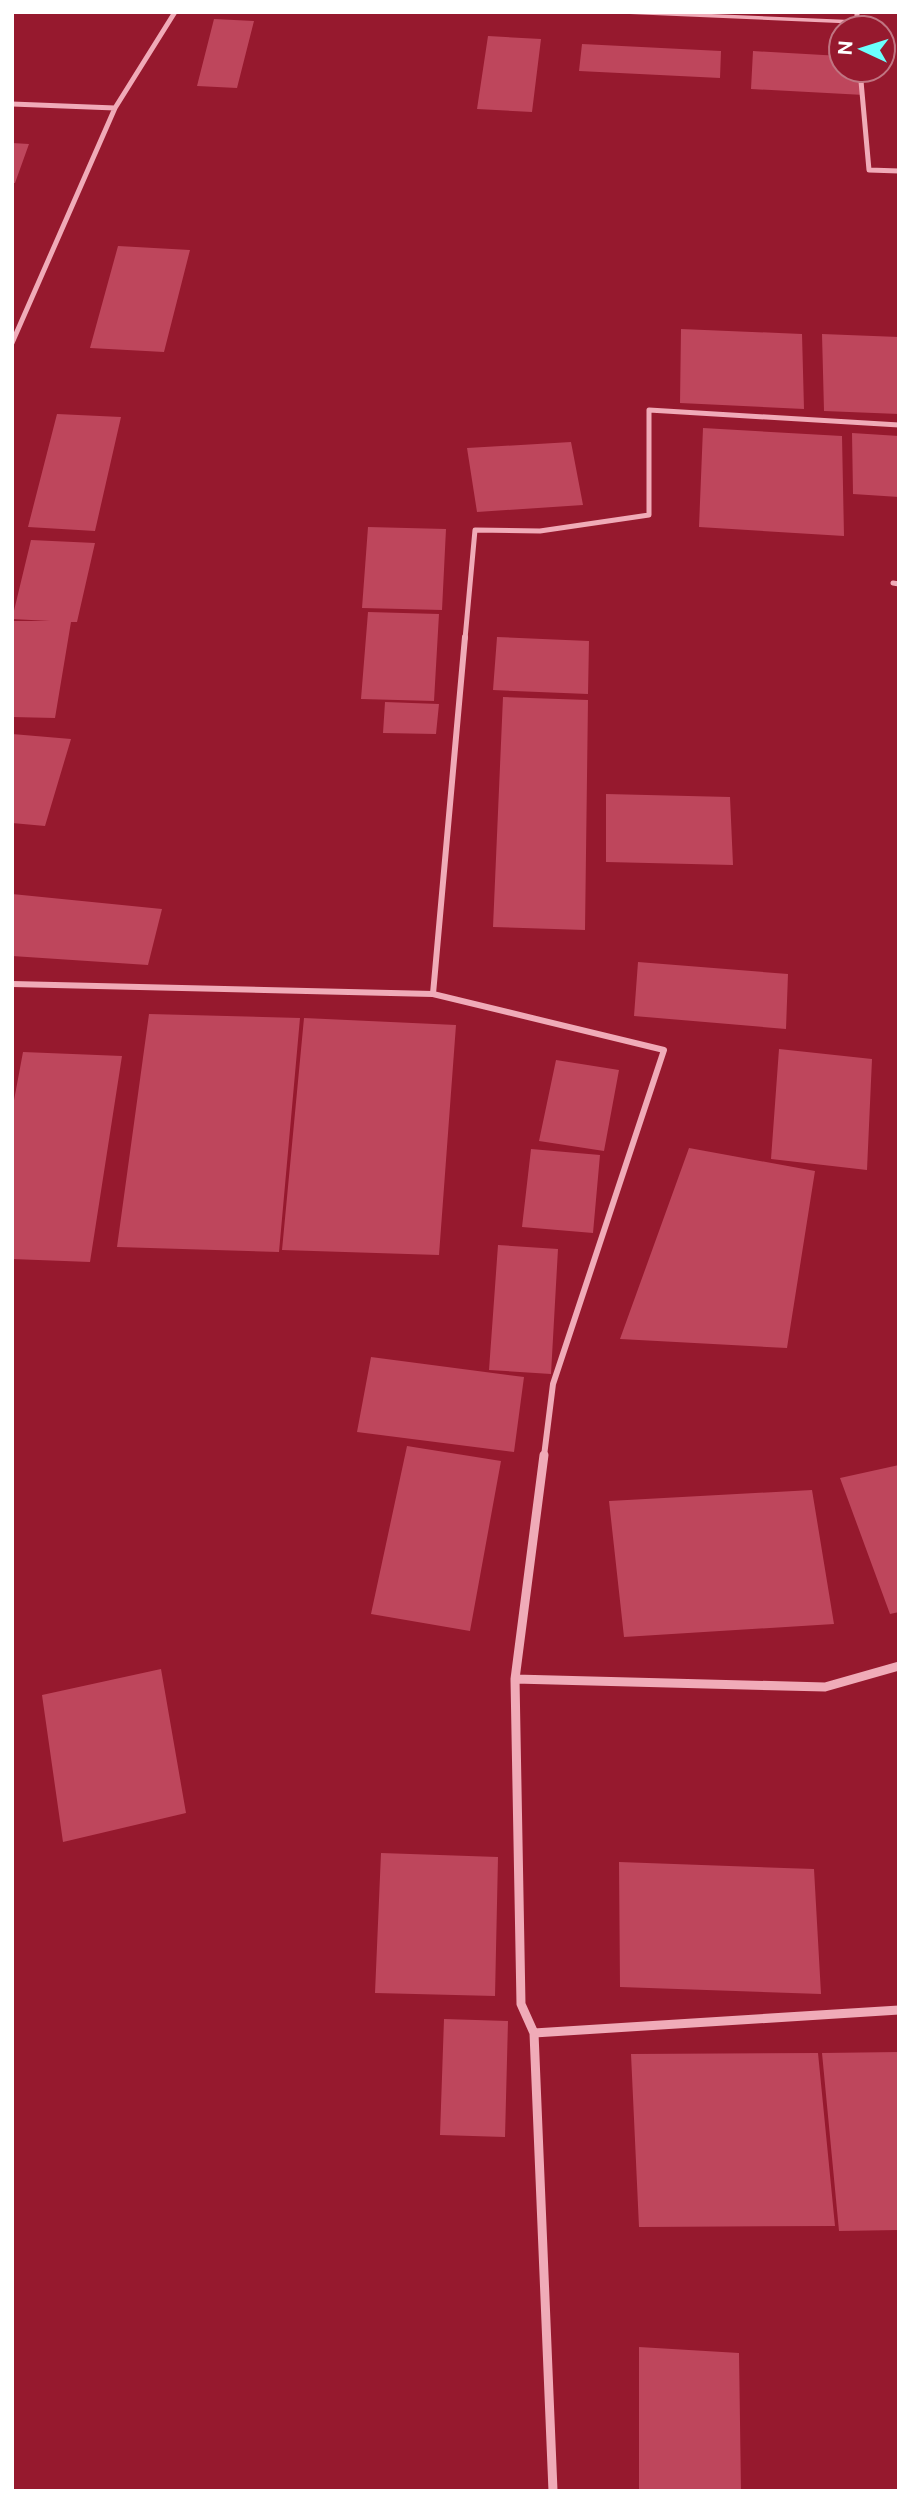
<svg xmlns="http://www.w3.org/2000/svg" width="911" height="2503" font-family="'Public Sans',sans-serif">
<rect width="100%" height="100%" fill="#96192e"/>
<path fill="#be465c" d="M 214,19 L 254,21 L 237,88 L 197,86 Z
M 488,36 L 541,39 L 532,112 L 477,109 Z
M 582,44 L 721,51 L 720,78 L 579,71 Z
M 753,51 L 841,56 L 841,70 L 863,70 L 864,95 L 751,89 Z
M 12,143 L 29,144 L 15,183 L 12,183 Z
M 118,246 L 190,250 L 164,352 L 90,348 Z
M 681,329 L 802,334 L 804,409 L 680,403 Z
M 822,334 L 899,337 L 899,414 L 824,411 Z
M 57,414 L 121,417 L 95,531 L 28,527 Z
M 703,428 L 842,436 L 844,536 L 699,527 Z
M 852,433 L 899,436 L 899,497 L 853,494 Z
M 571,442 L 583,505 L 477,512 L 467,448 Z
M 368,527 L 446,529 L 442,610 L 362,608 Z
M 31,540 L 95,543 L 77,622 L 71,622 L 55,718 L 12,717 L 12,621 L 50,621 L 12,619 Z
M 368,612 L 439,614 L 434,701 L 361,699 Z
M 497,637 L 589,641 L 588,694 L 493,690 Z
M 503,697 L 588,700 L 585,930 L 493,927 Z
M 385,702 L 439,704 L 436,734 L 383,733 Z
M 12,734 L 71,739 L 45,826 L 12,823 Z
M 606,794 L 730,797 L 733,865 L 606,862 Z
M 12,894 L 162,909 L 148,965 L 12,956 Z
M 638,962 L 788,974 L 786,1029 L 634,1016 Z
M 149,1014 L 300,1018 L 279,1252 L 117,1247 Z
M 304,1018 L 456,1025 L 439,1255 L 282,1250 Z
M 779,1049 L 872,1059 L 867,1170 L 771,1159 Z
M 23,1052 L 122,1056 L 90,1262 L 12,1259 L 12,1111 Z
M 556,1060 L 619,1070 L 604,1151 L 539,1141 Z
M 689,1148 L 815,1171 L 787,1348 L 620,1339 Z
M 531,1149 L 600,1155 L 593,1233 L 522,1227 Z
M 498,1245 L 558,1249 L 551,1374 L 489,1370 Z
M 371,1357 L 524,1377 L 514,1452 L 357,1432 Z
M 407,1446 L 501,1461 L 470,1631 L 371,1614 Z
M 899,1465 L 899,1612 L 890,1614 L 840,1478 Z
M 812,1490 L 834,1624 L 624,1637 L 609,1501 Z
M 161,1669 L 186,1813 L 63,1842 L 42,1695 Z
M 381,1853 L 498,1857 L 495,1996 L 375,1993 Z
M 619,1862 L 814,1869 L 821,1994 L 620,1987 Z
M 444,2019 L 508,2021 L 505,2137 L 440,2135 Z
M 899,2052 L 899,2230 L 839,2231 L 822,2053 Z
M 818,2053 L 835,2226 L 639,2227 L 631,2054 Z
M 639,2347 L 739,2353 L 741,2491 L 639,2491 Z"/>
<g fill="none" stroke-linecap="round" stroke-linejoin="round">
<path stroke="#f0abb8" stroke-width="3.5" d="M 624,12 L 856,22"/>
<path stroke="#f0abb8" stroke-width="5" d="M 857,12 L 857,28
M 860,70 L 869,170 L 899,171
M 12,104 L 115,108
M 12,343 L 115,108 L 175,12
M 893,583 L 899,584
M 465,639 L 475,530 L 540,531 L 649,515 L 649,410 L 899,425"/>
<path stroke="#f0abb8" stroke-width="6" d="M 12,984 L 433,994 L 465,637
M 433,994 L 664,1050 L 553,1384 L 544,1456"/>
<path stroke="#f0abb8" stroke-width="9" d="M 544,1455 L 515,1679 L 521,2004 L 534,2033 L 553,2491
M 515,1679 L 825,1687 L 899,1666
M 534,2033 L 899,2010"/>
</g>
<rect width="911" height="2503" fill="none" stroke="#ffffff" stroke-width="28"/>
<g transform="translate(862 49) rotate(274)"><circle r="33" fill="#96192e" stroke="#c07582" stroke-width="2"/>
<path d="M0-5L12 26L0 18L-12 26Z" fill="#6bfffc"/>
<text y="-10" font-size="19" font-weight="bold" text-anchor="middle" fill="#ffffff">N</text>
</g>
</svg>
